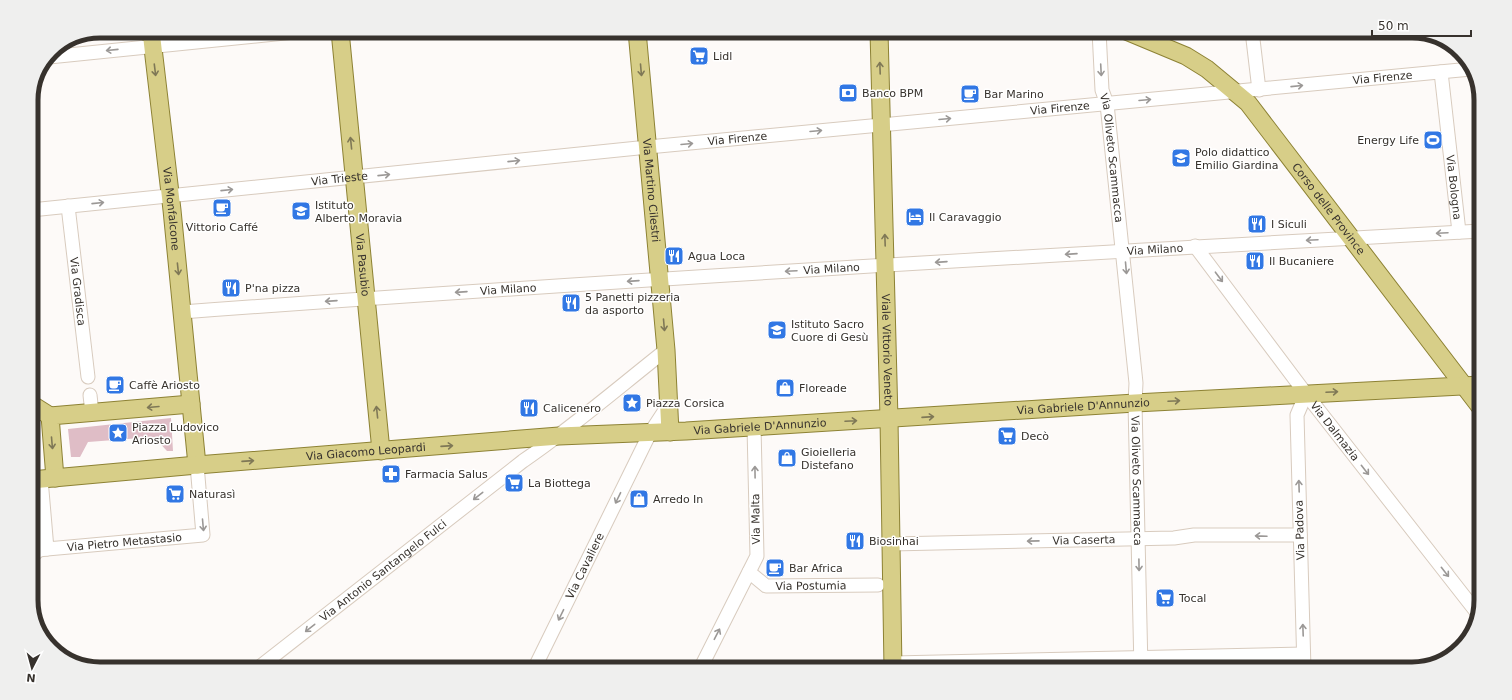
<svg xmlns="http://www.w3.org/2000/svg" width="1512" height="700" font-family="'DejaVu Sans',sans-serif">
<rect width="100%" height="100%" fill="#fdfaf8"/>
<path fill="#dfbdc6" d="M 171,418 L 173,451 L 167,451 L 154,437 L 88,442 L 80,457 L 71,457 L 68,429 Z"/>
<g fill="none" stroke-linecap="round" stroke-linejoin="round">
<defs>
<g id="minor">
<path id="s1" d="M 1099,31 L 1102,90 L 1107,104 L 1136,383 L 1135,403 L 1141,669"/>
<path d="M 1252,31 L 1259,90"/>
<path d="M 49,57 L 304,31"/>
<path id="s2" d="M 1441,72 L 1459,232"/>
<path id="s3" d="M 68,206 L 88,377"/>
<path id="s4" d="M 31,210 L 648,147 L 1471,69"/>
<path id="s5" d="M 1195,246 L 1306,394 L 1478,614"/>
<path id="s6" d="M 182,312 C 615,280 1048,255 1481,231"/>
<path d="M 90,395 L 92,413"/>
<path id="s7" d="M 41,479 L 47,549 L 203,535 L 197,465"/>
<path id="s8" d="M 891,544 L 1174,538 L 1194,535 L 1300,535"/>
<path d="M 31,557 L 39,550 L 47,549"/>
<path id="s9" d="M 749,572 L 766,586 L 878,585"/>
<path d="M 893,663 L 1303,654"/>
<path id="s10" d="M 257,669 L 523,461 C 573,427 619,387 666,350"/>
<path id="s11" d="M 534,669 L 650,433 L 669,404"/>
<path d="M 700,669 L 757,556 L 754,427"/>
<path d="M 1304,669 L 1297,415 L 1306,394"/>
</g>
<g id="major">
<path id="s12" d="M 151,31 L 172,210 L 197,465"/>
<path id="s13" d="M 340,31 L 381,451"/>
<path id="s14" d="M 637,31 L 666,350 L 670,432"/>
<path id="s15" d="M 879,31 L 889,419 L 893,669"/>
<path id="s16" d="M 1126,31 L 1186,56 L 1207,69 L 1248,103 L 1481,408"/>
<path d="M 31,404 L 50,416"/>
<path d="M 55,478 L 50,416 L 191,404"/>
<path id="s17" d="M 31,480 L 197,465 L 559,436 L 686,431 L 1135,403 L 1481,385"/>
</g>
</defs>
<use href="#minor" stroke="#d8cbbe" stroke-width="15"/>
<use href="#major" stroke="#8d8234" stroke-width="19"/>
<use href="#minor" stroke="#fff" stroke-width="13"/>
<use href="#major" stroke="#d7ce88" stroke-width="17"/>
</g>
<defs><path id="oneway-shaft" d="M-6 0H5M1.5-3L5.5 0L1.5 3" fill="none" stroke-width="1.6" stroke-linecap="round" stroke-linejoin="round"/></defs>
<g stroke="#9b9896">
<use href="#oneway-shaft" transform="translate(112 50) rotate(174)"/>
<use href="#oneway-shaft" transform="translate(1101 70) rotate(87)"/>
<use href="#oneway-shaft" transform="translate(1297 86) rotate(-6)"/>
<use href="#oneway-shaft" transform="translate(1145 100) rotate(-5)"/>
<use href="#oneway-shaft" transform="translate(945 119) rotate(-5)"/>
<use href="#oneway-shaft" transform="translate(816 131) rotate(-5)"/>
<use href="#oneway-shaft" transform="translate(687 144) rotate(-5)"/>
<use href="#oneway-shaft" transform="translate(514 161) rotate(-6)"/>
<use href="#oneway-shaft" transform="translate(384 175) rotate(-6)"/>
<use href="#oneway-shaft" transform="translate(227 190) rotate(-6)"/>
<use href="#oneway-shaft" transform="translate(98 203) rotate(-6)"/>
<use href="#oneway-shaft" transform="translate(1442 233) rotate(177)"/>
<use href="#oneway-shaft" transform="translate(1312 240) rotate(177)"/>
<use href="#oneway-shaft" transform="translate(1071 254) rotate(176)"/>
<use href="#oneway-shaft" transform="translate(941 262) rotate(176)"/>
<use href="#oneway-shaft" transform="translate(1126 268) rotate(85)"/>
<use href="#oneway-shaft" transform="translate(791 271) rotate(177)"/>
<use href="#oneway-shaft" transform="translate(1219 277) rotate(53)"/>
<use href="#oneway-shaft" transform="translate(633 281) rotate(176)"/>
<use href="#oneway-shaft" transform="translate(461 292) rotate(176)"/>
<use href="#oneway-shaft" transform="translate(331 301) rotate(176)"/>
<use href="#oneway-shaft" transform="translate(1365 470) rotate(52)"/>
<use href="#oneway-shaft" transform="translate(755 472) rotate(-91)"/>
<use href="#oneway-shaft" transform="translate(1299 486) rotate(-92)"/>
<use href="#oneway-shaft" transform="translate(478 496) rotate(142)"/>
<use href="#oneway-shaft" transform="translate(618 498) rotate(116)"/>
<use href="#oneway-shaft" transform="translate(203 525) rotate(85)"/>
<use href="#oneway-shaft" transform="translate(1261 536) rotate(-178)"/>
<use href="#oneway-shaft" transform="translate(1033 541) rotate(179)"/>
<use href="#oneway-shaft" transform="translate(1139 565) rotate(89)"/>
<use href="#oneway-shaft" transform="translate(1445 572) rotate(52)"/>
<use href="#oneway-shaft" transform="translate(561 615) rotate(116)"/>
<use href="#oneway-shaft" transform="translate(310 628) rotate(142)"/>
<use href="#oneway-shaft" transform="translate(1303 630) rotate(-92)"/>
<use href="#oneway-shaft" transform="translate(717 634) rotate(-63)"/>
</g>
<g stroke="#7f7856">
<use href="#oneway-shaft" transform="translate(880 68) rotate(-92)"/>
<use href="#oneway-shaft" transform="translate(155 70) rotate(83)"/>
<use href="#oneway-shaft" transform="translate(641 70) rotate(85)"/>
<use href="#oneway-shaft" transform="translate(351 143) rotate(-96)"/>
<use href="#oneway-shaft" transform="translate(885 240) rotate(-92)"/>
<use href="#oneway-shaft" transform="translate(178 269) rotate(84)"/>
<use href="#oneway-shaft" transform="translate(664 325) rotate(85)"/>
<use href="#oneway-shaft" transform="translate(1332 392) rotate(-3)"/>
<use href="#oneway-shaft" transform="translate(1174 401) rotate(-3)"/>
<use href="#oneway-shaft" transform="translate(153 407) rotate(175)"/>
<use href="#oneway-shaft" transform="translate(377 412) rotate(-96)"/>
<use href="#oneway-shaft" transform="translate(928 417) rotate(-4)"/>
<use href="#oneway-shaft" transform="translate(851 421) rotate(-3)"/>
<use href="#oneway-shaft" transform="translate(52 443) rotate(85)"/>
<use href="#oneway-shaft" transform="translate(447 446) rotate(-4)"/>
<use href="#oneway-shaft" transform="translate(248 461) rotate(-4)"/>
</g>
<defs>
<symbol id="supermarket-square" viewBox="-11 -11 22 22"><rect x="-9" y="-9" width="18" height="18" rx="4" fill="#3177e4" stroke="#fff"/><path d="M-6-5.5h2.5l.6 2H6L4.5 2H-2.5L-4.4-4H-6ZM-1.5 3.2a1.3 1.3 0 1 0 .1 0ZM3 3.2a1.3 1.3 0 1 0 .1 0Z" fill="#fff"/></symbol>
<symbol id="bank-square" viewBox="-11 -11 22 22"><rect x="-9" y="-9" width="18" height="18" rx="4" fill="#3177e4" stroke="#fff"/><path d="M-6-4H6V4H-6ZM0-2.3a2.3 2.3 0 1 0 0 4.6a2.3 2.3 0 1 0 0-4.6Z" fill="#fff"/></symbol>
<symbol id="cafe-square" viewBox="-11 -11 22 22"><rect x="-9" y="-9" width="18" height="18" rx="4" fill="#3177e4" stroke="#fff"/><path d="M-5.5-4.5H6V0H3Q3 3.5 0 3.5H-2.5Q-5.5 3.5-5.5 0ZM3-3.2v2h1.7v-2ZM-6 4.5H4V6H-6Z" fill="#fff"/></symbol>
<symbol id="stadium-square" viewBox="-11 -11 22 22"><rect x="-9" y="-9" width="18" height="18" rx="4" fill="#3177e4" stroke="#fff"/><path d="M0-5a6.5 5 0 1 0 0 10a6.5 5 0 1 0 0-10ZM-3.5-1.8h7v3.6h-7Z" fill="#fff"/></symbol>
<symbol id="university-square" viewBox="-11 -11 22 22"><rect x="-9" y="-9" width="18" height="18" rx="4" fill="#3177e4" stroke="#fff"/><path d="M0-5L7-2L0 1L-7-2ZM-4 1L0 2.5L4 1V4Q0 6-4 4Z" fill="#fff"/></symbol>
<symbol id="school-square" viewBox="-11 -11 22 22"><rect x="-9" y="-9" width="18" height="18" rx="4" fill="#3177e4" stroke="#fff"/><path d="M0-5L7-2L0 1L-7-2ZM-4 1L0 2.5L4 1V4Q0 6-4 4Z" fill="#fff"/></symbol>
<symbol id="hotel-square" viewBox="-11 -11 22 22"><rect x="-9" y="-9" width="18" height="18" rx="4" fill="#3177e4" stroke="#fff"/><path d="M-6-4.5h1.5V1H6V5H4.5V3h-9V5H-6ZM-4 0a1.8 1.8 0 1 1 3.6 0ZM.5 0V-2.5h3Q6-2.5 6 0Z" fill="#fff"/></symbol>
<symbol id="restaurant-square" viewBox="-11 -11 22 22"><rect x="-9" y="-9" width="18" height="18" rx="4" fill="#3177e4" stroke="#fff"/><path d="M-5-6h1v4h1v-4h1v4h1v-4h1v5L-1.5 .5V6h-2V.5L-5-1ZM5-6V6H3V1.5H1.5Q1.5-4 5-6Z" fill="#fff"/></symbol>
<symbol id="shop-square" viewBox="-11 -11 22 22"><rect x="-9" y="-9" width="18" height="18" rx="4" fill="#3177e4" stroke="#fff"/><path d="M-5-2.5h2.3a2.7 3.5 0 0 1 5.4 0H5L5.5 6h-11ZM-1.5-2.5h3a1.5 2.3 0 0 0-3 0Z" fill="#fff"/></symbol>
<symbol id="sight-square" viewBox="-11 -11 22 22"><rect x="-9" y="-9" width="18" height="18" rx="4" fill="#3177e4" stroke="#fff"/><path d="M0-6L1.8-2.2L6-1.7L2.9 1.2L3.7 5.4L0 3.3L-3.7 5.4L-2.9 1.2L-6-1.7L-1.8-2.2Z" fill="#fff"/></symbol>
<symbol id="pharmacy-square" viewBox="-11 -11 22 22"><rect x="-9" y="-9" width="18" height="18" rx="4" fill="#3177e4" stroke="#fff"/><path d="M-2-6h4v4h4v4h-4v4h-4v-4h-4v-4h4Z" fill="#fff"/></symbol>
</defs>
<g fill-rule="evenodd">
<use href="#supermarket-square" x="688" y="45" width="22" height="22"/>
<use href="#bank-square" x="837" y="82" width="22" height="22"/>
<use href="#cafe-square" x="959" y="83" width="22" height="22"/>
<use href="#stadium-square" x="1422" y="129" width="22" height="22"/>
<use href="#university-square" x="1170" y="147" width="22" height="22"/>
<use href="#cafe-square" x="211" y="197" width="22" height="22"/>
<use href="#school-square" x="290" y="200" width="22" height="22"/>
<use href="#hotel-square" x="904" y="206" width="22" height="22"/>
<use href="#restaurant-square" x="1246" y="213" width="22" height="22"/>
<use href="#restaurant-square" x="663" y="245" width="22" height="22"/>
<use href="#restaurant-square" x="1244" y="250" width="22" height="22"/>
<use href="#restaurant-square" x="220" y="277" width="22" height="22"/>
<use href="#restaurant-square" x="560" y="292" width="22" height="22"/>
<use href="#school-square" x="766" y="319" width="22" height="22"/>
<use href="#cafe-square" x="104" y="374" width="22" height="22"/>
<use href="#shop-square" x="774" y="377" width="22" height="22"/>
<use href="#sight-square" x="621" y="392" width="22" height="22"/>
<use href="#restaurant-square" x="518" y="397" width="22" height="22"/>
<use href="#sight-square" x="107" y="422" width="22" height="22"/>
<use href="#supermarket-square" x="996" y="425" width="22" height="22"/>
<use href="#shop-square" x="776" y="447" width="22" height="22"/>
<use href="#pharmacy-square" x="380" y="463" width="22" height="22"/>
<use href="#supermarket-square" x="503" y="472" width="22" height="22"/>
<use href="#supermarket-square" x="164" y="483" width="22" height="22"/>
<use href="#shop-square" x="628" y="488" width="22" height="22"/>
<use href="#restaurant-square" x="844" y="530" width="22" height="22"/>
<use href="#cafe-square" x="764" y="557" width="22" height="22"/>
<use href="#supermarket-square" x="1154" y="587" width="22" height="22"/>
</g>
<g text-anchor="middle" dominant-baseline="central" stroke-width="3" stroke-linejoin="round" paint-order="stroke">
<g font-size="11" fill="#37322d" stroke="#fff" text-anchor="start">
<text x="713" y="56">Lidl</text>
<text x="862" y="93">Banco BPM</text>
<text x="984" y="94">Bar Marino</text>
<text x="1419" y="140" text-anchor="end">Energy Life</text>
<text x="1195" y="152">Polo didattico<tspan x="1195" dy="13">Emilio Giardina</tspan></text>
<text x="315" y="205">Istituto<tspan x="315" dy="13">Alberto Moravia</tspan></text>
<text x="929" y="217">Il Caravaggio</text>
<text x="1271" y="224">I Siculi</text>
<text x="222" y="227" text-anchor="middle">Vittorio Caffé</text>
<text x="688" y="256">Agua Loca</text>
<text x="1269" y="261">Il Bucaniere</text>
<text x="245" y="288">P'na pizza</text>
<text x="585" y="297">5 Panetti pizzeria<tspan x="585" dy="13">da asporto</tspan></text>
<text x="791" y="324">Istituto Sacro<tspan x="791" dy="13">Cuore di Gesù</tspan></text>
<text x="129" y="385">Caffè Ariosto</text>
<text x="799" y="388">Floreade</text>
<text x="646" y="403">Piazza Corsica</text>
<text x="543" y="408">Calicenero</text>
<text x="132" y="427">Piazza Ludovico<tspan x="132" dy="13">Ariosto</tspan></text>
<text x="1021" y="436">Decò</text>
<text x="801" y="452">Gioielleria<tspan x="801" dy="13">Distefano</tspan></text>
<text x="405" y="474">Farmacia Salus</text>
<text x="528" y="483">La Biottega</text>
<text x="189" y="494">Naturasì</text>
<text x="653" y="499">Arredo In</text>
<text x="869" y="541">Biosinhai</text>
<text x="789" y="568">Bar Africa</text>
<text x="1179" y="598">Tocal</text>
</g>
<g font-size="11" fill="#37322d" stroke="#fff">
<text stroke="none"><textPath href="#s4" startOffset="1358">Via Firenze</textPath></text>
<text stroke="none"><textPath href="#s4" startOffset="1034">Via Firenze</textPath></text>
<text stroke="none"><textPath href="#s4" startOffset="710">Via Firenze</textPath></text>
<text stroke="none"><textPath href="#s1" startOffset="128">Via Oliveto Scammacca</textPath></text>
<text stroke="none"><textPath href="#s4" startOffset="310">Via Trieste</textPath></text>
<text stroke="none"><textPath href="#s2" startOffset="116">Via Bologna</textPath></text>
<text stroke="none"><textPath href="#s14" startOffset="160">Via Martino Cilestri</textPath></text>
<text stroke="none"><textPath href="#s12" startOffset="179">Via Monfalcone</textPath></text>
<text stroke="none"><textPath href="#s16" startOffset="276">Corso delle Province</textPath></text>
<text stroke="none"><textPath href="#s6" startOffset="975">Via Milano</textPath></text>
<text stroke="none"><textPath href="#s13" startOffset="235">Via Pasubio</textPath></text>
<text stroke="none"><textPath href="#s6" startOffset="651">Via Milano</textPath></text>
<text stroke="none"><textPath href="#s6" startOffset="327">Via Milano</textPath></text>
<text stroke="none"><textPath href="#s3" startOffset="86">Via Gradisca</textPath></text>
<text stroke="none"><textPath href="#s15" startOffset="319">Viale Vittorio Veneto</textPath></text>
<text stroke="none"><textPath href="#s17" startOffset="1055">Via Gabriele D'Annunzio</textPath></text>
<text stroke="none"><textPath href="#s17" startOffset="731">Via Gabriele D'Annunzio</textPath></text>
<text stroke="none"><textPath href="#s5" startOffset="232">Via Dalmazia</textPath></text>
<text stroke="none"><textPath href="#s17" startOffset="336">Via Giacomo Leopardi</textPath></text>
<text stroke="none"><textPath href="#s1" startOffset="452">Via Oliveto Scammacca</textPath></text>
<text transform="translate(756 519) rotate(-91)">Via Malta</text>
<text transform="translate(1300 530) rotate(-92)">Via Padova</text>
<text stroke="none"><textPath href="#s8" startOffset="193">Via Caserta</textPath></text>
<text stroke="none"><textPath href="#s7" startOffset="148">Via Pietro Metastasio</textPath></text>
<text stroke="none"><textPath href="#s11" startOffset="115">Via Cavaliere</textPath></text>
<text stroke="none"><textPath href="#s10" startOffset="160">Via Antonio Santangelo Fulci</textPath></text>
<text stroke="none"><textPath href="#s9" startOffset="67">Via Postumia</textPath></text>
</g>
</g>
<path d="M0 0H1512V700H0ZM100 38H1412A62 62 0 0 1 1474 100V600A62 62 0 0 1 1412 662H100A62 62 0 0 1 38 600V100A62 62 0 0 1 100 38Z" fill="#efefee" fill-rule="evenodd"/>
<path fill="none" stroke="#37322d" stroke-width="5" d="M100 38H1412A62 62 0 0 1 1474 100V600A62 62 0 0 1 1412 662H100A62 62 0 0 1 38 600V100A62 62 0 0 1 100 38Z"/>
<g transform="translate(32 668) rotate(186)" stroke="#ffffff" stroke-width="3" paint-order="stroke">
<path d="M0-3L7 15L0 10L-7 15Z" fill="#37322d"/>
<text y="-6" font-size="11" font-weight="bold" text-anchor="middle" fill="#37322d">N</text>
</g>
<path d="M1372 30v6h99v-6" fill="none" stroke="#37322d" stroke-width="2"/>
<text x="1378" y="30" font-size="12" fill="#37322d" stroke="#ffffff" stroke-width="3" paint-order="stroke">50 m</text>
</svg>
